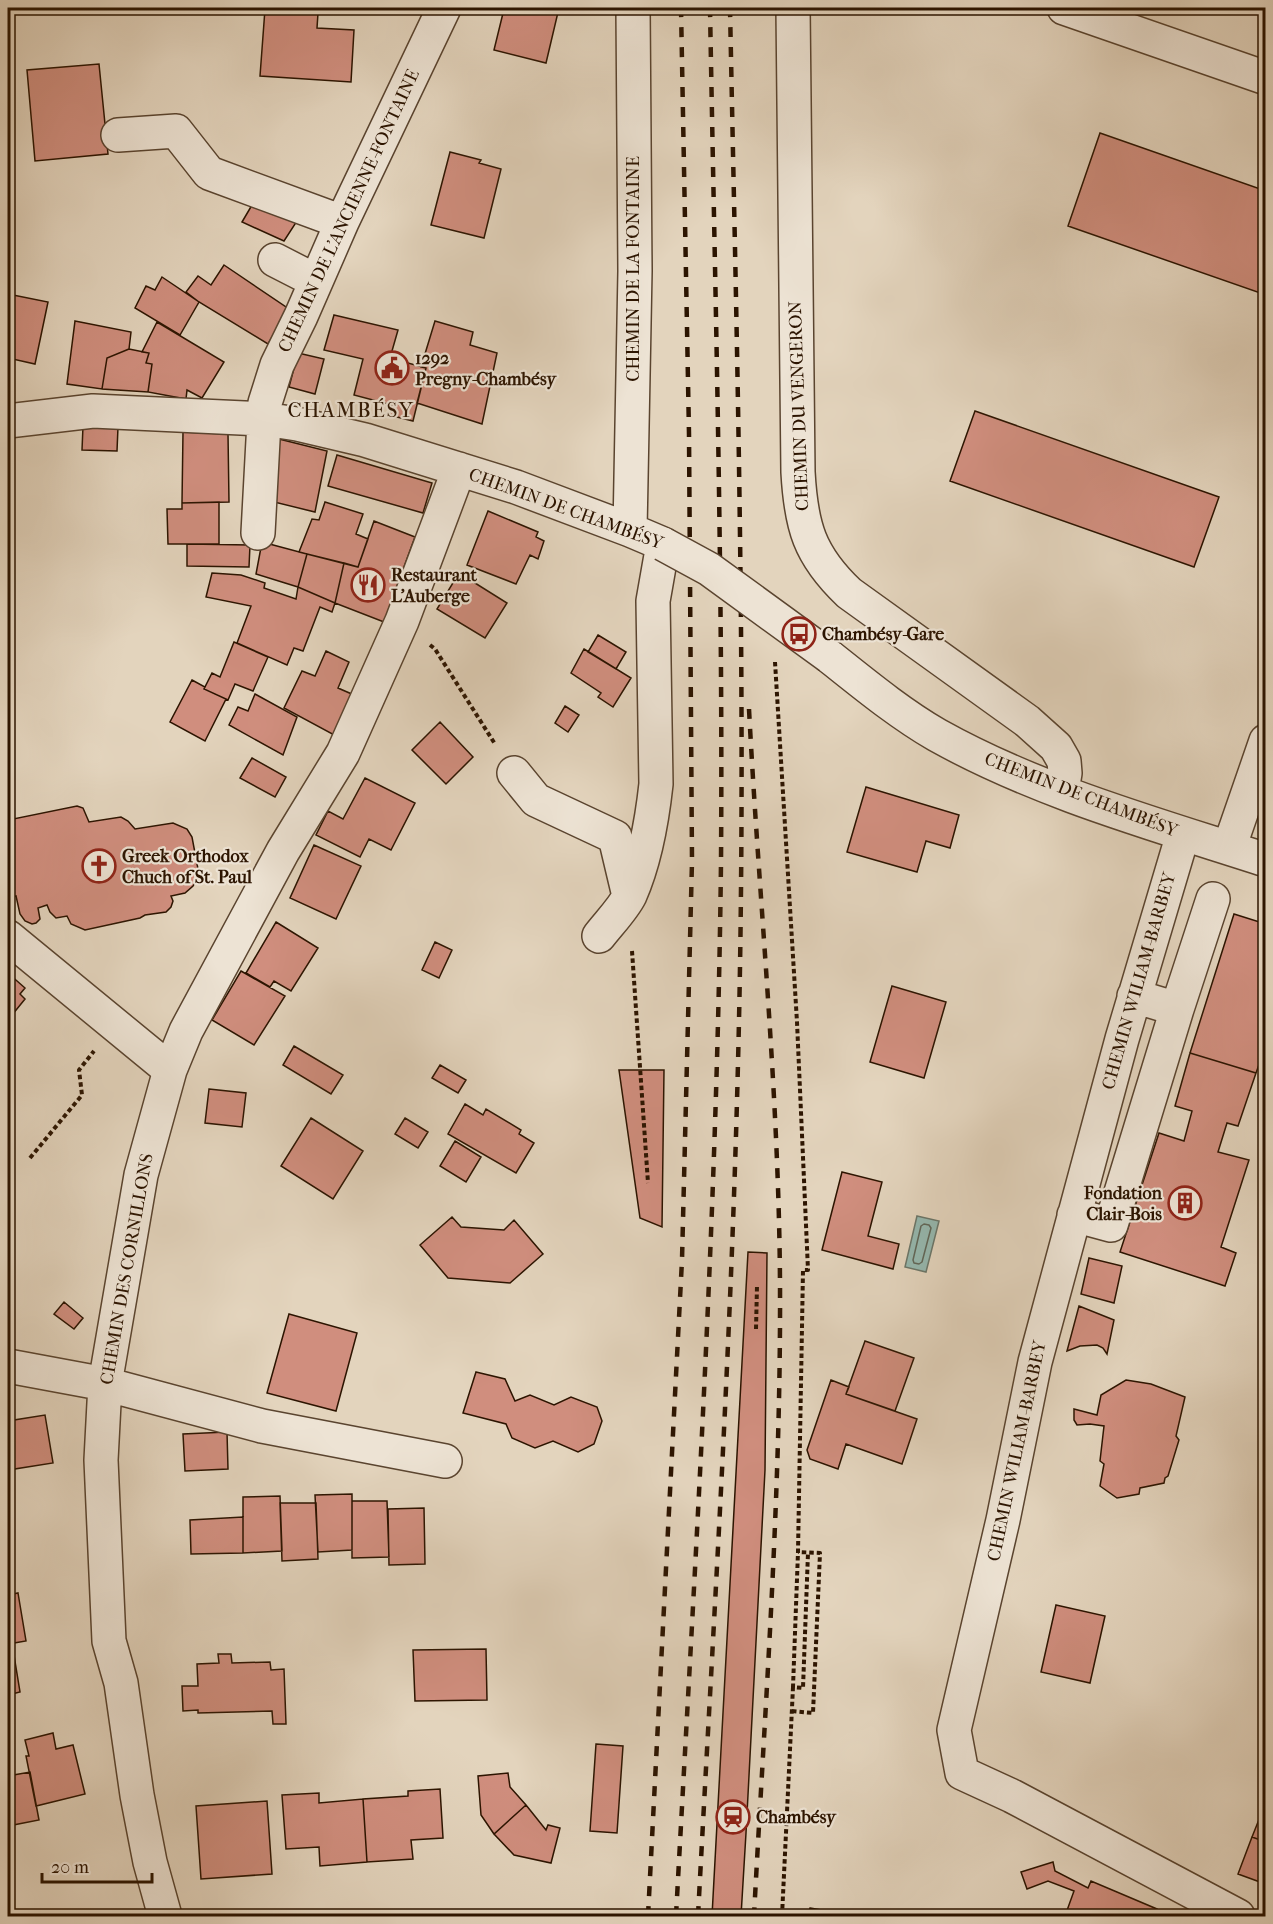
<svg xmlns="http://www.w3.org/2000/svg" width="1273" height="1924" font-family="'IM FELL French Canon',serif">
<rect width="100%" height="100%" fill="#e3d4bd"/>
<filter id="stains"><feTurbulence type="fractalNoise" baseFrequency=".00333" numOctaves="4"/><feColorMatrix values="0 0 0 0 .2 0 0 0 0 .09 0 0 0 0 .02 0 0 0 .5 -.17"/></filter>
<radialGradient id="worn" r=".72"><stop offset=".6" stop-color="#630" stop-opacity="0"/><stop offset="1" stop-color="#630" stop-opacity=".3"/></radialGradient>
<path fill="#95b8af" stroke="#6b7669" stroke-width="1.5" d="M 917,1216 L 939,1221 L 926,1272 L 905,1267 Z"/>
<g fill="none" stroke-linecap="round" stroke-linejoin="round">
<path stroke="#606658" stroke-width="1.5" d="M 924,1224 L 929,1225 L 931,1228 L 922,1262 L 919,1264 L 914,1263 L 913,1260 L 921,1226 Z"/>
</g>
<path fill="#d08e7e" stroke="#2c1400" stroke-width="1.5" d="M 304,8 L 326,8 L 318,13 L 317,28 L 354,30 L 351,82 L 260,76 L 265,9 L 304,12 Z
M 498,8 L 559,8 L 546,63 L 494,50 L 504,9 Z
M 99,64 L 108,154 L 35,161 L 27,70 Z
M 1100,133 L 1266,191 L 1266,295 L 1068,226 Z
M 450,152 L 481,160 L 479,163 L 501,169 L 484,238 L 431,225 Z
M 252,205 L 297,221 L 284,241 L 242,222 Z
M 224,265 L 289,309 L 268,344 L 199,302 L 186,292 L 198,276 L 211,285 Z
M 162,277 L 199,302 L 180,335 L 135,308 L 146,286 L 155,290 Z
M 8,294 L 48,302 L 35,364 L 8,358 Z
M 334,315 L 398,330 L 390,358 L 426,368 L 413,421 L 389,415 L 392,405 L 354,395 L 363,359 L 324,350 Z
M 75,321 L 131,332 L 129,349 L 107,358 L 102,389 L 67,384 Z
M 435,321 L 473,332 L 470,345 L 497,353 L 482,424 L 417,403 L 426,368 L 421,367 Z
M 157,322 L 224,362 L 202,398 L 187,390 L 186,399 L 148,392 L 152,364 L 146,363 L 149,353 L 142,352 Z
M 129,349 L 149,353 L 146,363 L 152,364 L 148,392 L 102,389 L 107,358 Z
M 298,353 L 324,359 L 315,394 L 289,387 Z
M 975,411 L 1219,497 L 1194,567 L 950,481 Z
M 83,426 L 118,427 L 117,451 L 82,450 Z
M 183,432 L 228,434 L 229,502 L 182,503 Z
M 275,438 L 327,451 L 315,512 L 270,501 Z
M 337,455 L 432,483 L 423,513 L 328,486 Z
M 219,502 L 219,544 L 168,544 L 167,509 L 182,509 L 182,503 Z
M 325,502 L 363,514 L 356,534 L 368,539 L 358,567 L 299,552 L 312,519 L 319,520 Z
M 488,511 L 538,532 L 536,537 L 544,541 L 538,559 L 530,555 L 516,584 L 467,565 Z
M 374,521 L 415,537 L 384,622 L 335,603 L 344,563 L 358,567 Z
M 262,542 L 307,554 L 298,587 L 256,574 Z
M 187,544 L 250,545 L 249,567 L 187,566 Z
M 307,554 L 344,563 L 335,603 L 298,587 Z
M 212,573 L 241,575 L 265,583 L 264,588 L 296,599 L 298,587 L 335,603 L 332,612 L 320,607 L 303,651 L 294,648 L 287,665 L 237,643 L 251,606 L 206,597 Z
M 459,573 L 507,603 L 485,638 L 437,609 Z
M 598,635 L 626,652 L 616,669 L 588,652 Z
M 234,642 L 268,657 L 253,691 L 235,684 L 228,700 L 204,689 L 212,673 L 220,677 Z
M 584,649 L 631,678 L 613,707 L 598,697 L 601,693 L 571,673 Z
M 326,651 L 349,662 L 338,688 L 354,695 L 336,736 L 284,708 L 302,671 L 315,676 Z
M 192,680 L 205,687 L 204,689 L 226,699 L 205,741 L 170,722 Z
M 255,694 L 297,717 L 283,755 L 229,725 L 238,707 L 248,711 Z
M 565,706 L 579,715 L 568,732 L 555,723 Z
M 440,722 L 473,757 L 446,784 L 412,750 Z
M 252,758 L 286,777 L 275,797 L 240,778 Z
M 365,778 L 415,803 L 391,850 L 369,839 L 360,857 L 316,835 L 328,811 L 343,819 Z
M 866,787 L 959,815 L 950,848 L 926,841 L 917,872 L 847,852 Z
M 77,806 L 83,808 L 89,822 L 121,817 L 128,821 L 135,829 L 173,823 L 187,829 L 192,837 L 198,869 L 198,877 L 193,886 L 185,893 L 171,896 L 173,901 L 171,907 L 166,912 L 145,915 L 140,918 L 85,930 L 71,924 L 67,916 L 56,918 L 50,912 L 47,905 L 38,908 L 40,919 L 36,923 L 32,924 L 25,921 L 20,914 L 16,896 L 8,898 L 8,881 L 12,879 L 8,853 L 8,820 Z
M 314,845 L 361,866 L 336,919 L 290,898 Z
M 1234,914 L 1266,924 L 1266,1045 L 1256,1073 L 1190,1053 Z
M 276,922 L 318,948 L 291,991 L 274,981 L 270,987 L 246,973 Z
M 435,942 L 452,950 L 439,978 L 422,970 Z
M 241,971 L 285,996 L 254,1045 L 212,1020 Z
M 8,973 L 25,988 L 20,994 L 25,999 L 8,1020 Z
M 892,986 L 946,1002 L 924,1078 L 870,1062 Z
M 294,1046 L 343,1075 L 331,1094 L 283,1065 Z
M 1190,1053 L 1256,1073 L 1238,1126 L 1227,1123 L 1218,1152 L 1249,1160 L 1221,1247 L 1236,1253 L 1225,1286 L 1120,1252 L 1159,1133 L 1184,1141 L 1192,1111 L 1175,1106 Z
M 440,1065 L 466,1080 L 458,1093 L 432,1078 Z
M 619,1070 L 664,1070 L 662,1227 L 640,1218 Z
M 209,1089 L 246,1093 L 242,1127 L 205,1123 Z
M 465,1104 L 483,1115 L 486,1109 L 521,1130 L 519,1134 L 534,1143 L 516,1173 L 448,1134 Z
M 311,1118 L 363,1151 L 333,1199 L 281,1166 Z
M 405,1118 L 428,1132 L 418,1148 L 395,1134 Z
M 455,1141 L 481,1157 L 466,1182 L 440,1166 Z
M 842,1172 L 882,1182 L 868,1236 L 899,1244 L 893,1269 L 822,1250 Z
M 452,1217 L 461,1227 L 504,1230 L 514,1220 L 543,1254 L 510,1283 L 448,1278 L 420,1245 Z
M 748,1252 L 767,1253 L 765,1470 L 746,1833 L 741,1916 L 712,1916 Z
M 1089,1258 L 1122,1266 L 1114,1303 L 1081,1294 Z
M 64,1302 L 83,1318 L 74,1329 L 54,1314 Z
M 1079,1306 L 1114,1320 L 1107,1354 L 1103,1348 L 1097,1345 L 1080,1346 L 1067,1351 Z
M 289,1314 L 357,1333 L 336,1411 L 267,1393 Z
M 865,1341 L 914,1358 L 895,1411 L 846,1394 Z
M 476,1372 L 505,1379 L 515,1401 L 530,1395 L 554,1405 L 571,1397 L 597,1407 L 602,1421 L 594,1444 L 578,1452 L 553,1441 L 535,1448 L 512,1438 L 506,1424 L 463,1413 Z
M 831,1380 L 849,1387 L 846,1394 L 917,1419 L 902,1464 L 846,1444 L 838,1469 L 810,1459 L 807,1450 Z
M 1126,1380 L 1151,1384 L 1185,1397 L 1176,1436 L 1179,1440 L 1168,1476 L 1165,1478 L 1164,1483 L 1140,1488 L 1139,1494 L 1117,1498 L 1100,1486 L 1104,1464 L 1100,1461 L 1104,1426 L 1090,1424 L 1077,1425 L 1074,1420 L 1074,1409 L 1097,1415 L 1101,1395 Z
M 45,1415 L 53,1463 L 8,1470 L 8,1421 Z
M 227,1432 L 228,1469 L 185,1471 L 183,1434 Z
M 352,1494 L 352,1550 L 318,1552 L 315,1495 Z
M 280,1496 L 282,1551 L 243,1553 L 243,1497 Z
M 352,1501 L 387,1501 L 389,1557 L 352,1558 Z
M 280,1503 L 316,1503 L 318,1559 L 282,1561 Z
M 424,1508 L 425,1564 L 389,1565 L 388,1509 Z
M 243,1517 L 243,1553 L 191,1554 L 190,1520 Z
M 18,1593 L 26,1641 L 8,1644 L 8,1595 Z
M 1056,1605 L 1105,1616 L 1090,1683 L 1041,1672 Z
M 12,1643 L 20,1692 L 8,1695 L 8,1644 Z
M 486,1649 L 487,1700 L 415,1701 L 413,1650 Z
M 218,1654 L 231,1654 L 232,1663 L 270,1662 L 271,1670 L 284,1669 L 286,1724 L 273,1724 L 272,1711 L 198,1713 L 198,1710 L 183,1711 L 182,1686 L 198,1686 L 197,1664 L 219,1663 Z
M 53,1733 L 56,1749 L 73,1745 L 85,1794 L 36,1806 L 26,1756 L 29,1756 L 25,1740 Z
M 596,1744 L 623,1746 L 617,1833 L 590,1831 Z
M 30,1772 L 39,1820 L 8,1826 L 8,1776 Z
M 508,1773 L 510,1787 L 526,1805 L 494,1834 L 481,1815 L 478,1776 Z
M 440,1789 L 443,1838 L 411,1840 L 413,1859 L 367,1862 L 363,1799 L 408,1796 L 408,1791 Z
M 319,1793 L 319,1803 L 363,1799 L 367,1862 L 320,1866 L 319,1847 L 286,1849 L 282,1795 Z
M 267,1801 L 272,1874 L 201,1879 L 196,1806 Z
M 1266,1802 L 1266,1842 L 1252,1837 Z
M 526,1805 L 546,1830 L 548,1825 L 560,1828 L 551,1863 L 514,1855 L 494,1834 Z
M 1252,1837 L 1266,1842 L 1266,1868 L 1260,1882 L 1238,1874 Z
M 1053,1862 L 1055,1871 L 1088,1888 L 1091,1881 L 1157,1909 L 1154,1916 L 1065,1916 L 1074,1891 L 1048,1881 L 1027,1889 L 1021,1872 Z
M 810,1908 L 857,1916 L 808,1916 Z"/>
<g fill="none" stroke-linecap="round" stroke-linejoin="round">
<defs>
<path id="minor" d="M 793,8 L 798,472 C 801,526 809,555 849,593 L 1027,721 L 1056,747 L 1064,761 L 1065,773 L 1062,791
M 1064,8 L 1266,78
M 118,135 L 176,131 L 209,173 L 342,222
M 275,260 L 316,281
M 8,421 L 93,411 L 264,419 L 297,424 L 365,440 L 516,487 L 630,530 L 663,544 L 653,601 L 656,784 C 652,821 645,861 630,895 C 623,909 609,923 599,936
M 630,530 L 635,271 L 633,8
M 258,533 L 265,403 L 277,365 L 301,316 L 342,222 L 444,8
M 830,657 C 864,684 899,713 937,735 C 1039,792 1155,824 1266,860
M 514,773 L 536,800 L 615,837 L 629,896
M 1183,834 L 1122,1039 L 1035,1362 L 1003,1520 L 954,1730 L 962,1773 L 1012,1796 L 1238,1916
M 1229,848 L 1266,741
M 8,937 L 170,1070
M 1177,1009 L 1213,899
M 1074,1215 L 1111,1225 L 1177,1009 L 1134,996
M 8,1366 L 105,1384 L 262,1426 L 445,1461
M 165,1916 L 150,1862 L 137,1795 L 121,1683 L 109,1641 L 101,1460 L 105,1384 L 141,1175 L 170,1070 L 186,1031 L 283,851 L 343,753 L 402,621 L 459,469"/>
</defs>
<use href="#minor" stroke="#5a442f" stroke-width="36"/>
<path stroke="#2c1400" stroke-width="4" stroke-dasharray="4.5 3" stroke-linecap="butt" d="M 430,645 L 435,649 L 495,744
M 775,662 L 797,1022 L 808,1270 L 803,1270 L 798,1552 L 793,1687 L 803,1688 L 808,1553
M 632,951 L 648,1183
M 30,1158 L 82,1095 L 79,1070 L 94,1051
M 756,1329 L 757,1286
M 792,1711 L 813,1713 L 820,1553 L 798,1552
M 782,1916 L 793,1687"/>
<use href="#minor" stroke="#ede3d4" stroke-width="33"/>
<path stroke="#2c1400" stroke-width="4.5" stroke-dasharray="10 10" stroke-linecap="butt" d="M 749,709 C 759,901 779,1093 780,1285 C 781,1496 765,1706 754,1916
M 648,1916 L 682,1260 L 692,861 L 689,434 L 681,8
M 676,1916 C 695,1565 717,1214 721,862 C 723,577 715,292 710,8
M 698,1916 C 713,1632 731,1348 738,1063 C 747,711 737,359 730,8"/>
<defs>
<path id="minor-bridge" d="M 663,544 L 709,569 L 830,657"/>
</defs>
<use href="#minor-bridge" stroke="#5a442f" stroke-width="36" stroke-linecap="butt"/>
<use href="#minor-bridge" stroke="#ede3d4" stroke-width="33"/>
</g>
<defs>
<symbol id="civic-ring" viewBox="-11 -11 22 22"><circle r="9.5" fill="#ede3d4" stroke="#8f2418" stroke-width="1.5"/><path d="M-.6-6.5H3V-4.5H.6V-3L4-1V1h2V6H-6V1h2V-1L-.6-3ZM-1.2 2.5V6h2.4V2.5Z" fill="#8f2418"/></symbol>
<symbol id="restaurant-ring" viewBox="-11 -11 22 22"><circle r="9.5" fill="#ede3d4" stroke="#8f2418" stroke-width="1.5"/><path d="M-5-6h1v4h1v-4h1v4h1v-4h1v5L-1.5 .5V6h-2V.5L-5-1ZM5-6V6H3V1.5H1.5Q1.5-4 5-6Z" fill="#8f2418"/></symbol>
<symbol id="bus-ring" viewBox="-11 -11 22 22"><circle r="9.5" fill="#ede3d4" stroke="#8f2418" stroke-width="1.5"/><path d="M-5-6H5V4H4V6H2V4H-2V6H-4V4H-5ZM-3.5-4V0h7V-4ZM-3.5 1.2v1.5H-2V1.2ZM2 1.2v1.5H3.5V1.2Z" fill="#8f2418"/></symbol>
<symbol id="church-ring" viewBox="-11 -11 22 22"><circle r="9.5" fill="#ede3d4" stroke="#8f2418" stroke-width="1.5"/><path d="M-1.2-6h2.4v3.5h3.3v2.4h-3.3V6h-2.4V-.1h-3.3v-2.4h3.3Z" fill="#8f2418"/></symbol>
<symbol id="building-ring" viewBox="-11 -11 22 22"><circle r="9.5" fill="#ede3d4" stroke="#8f2418" stroke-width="1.5"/><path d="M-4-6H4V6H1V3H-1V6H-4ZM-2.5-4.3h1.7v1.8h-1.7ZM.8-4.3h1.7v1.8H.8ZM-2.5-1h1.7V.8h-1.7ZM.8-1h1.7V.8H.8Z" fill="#8f2418"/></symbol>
<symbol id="station-ring" viewBox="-11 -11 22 22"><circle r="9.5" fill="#ede3d4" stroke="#8f2418" stroke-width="1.5"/><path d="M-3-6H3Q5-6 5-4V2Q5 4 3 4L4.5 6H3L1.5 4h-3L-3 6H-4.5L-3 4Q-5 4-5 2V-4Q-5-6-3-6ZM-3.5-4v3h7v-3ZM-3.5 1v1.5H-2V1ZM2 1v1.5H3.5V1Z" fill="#8f2418"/></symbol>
</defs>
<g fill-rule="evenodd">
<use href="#civic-ring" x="373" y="349" width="38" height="38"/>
<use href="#restaurant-ring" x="349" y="566" width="38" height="38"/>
<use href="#bus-ring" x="780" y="615" width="38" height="38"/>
<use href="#church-ring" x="80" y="847" width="38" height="38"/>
<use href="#building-ring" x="1166" y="1184" width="38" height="38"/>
<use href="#station-ring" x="714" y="1798" width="38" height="38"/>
</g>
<g text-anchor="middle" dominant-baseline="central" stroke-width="4.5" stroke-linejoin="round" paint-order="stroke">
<g font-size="18" fill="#2c1400" stroke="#ede3d4">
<text transform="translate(349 211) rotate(-65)">CHEMIN DE L'ANCIENNE-FONTAINE</text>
<text transform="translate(633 269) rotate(-90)">CHEMIN DE LA FONTAINE</text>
<text transform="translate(799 406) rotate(-92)">CHEMIN DU VENGERON</text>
<text transform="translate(566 509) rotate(20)">CHEMIN DE CHAMBÉSY</text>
<text transform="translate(1081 795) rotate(21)">CHEMIN DE CHAMBÉSY</text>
<text transform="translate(1139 981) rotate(-74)">CHEMIN WILIAM-BARBEY</text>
<text transform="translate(127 1269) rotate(-80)">CHEMIN DES CORNILLONS</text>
<text transform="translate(1017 1451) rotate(-78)">CHEMIN WILIAM-BARBEY</text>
</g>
<g font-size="18" font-weight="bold" fill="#2c1400" stroke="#ede3d4" text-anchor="start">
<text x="415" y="358">1292<tspan x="415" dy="21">Pregny-Chambésy</tspan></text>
<text x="391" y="575">Restaurant<tspan x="391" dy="21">L'Auberge</tspan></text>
<text x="822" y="634">Chambésy-Gare</text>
<text x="122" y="856">Greek Orthodox<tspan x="122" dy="21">Chuch of St. Paul</tspan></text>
<text x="1162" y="1193" text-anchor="end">Fondation<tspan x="1162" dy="21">Clair-Bois</tspan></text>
<text x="756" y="1817">Chambésy</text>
</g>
<g font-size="21" letter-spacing="1.5" fill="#2c1400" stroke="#ede3d4">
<text x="351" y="410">CHAMBÉSY</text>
</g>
</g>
<rect width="1273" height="1924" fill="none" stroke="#e3d4bd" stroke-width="30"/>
<rect x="9" y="9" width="1255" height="1906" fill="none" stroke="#2c1400" stroke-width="3"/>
<rect x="15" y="15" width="1243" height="1894" fill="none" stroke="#2c1400" stroke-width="1.5"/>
<path d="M42 1873v9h110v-9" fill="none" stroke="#2c1400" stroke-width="3"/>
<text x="51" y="1873" font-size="18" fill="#2c1400" stroke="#ede3d4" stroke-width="4.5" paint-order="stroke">20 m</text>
<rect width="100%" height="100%" filter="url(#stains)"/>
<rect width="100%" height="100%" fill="url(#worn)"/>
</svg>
